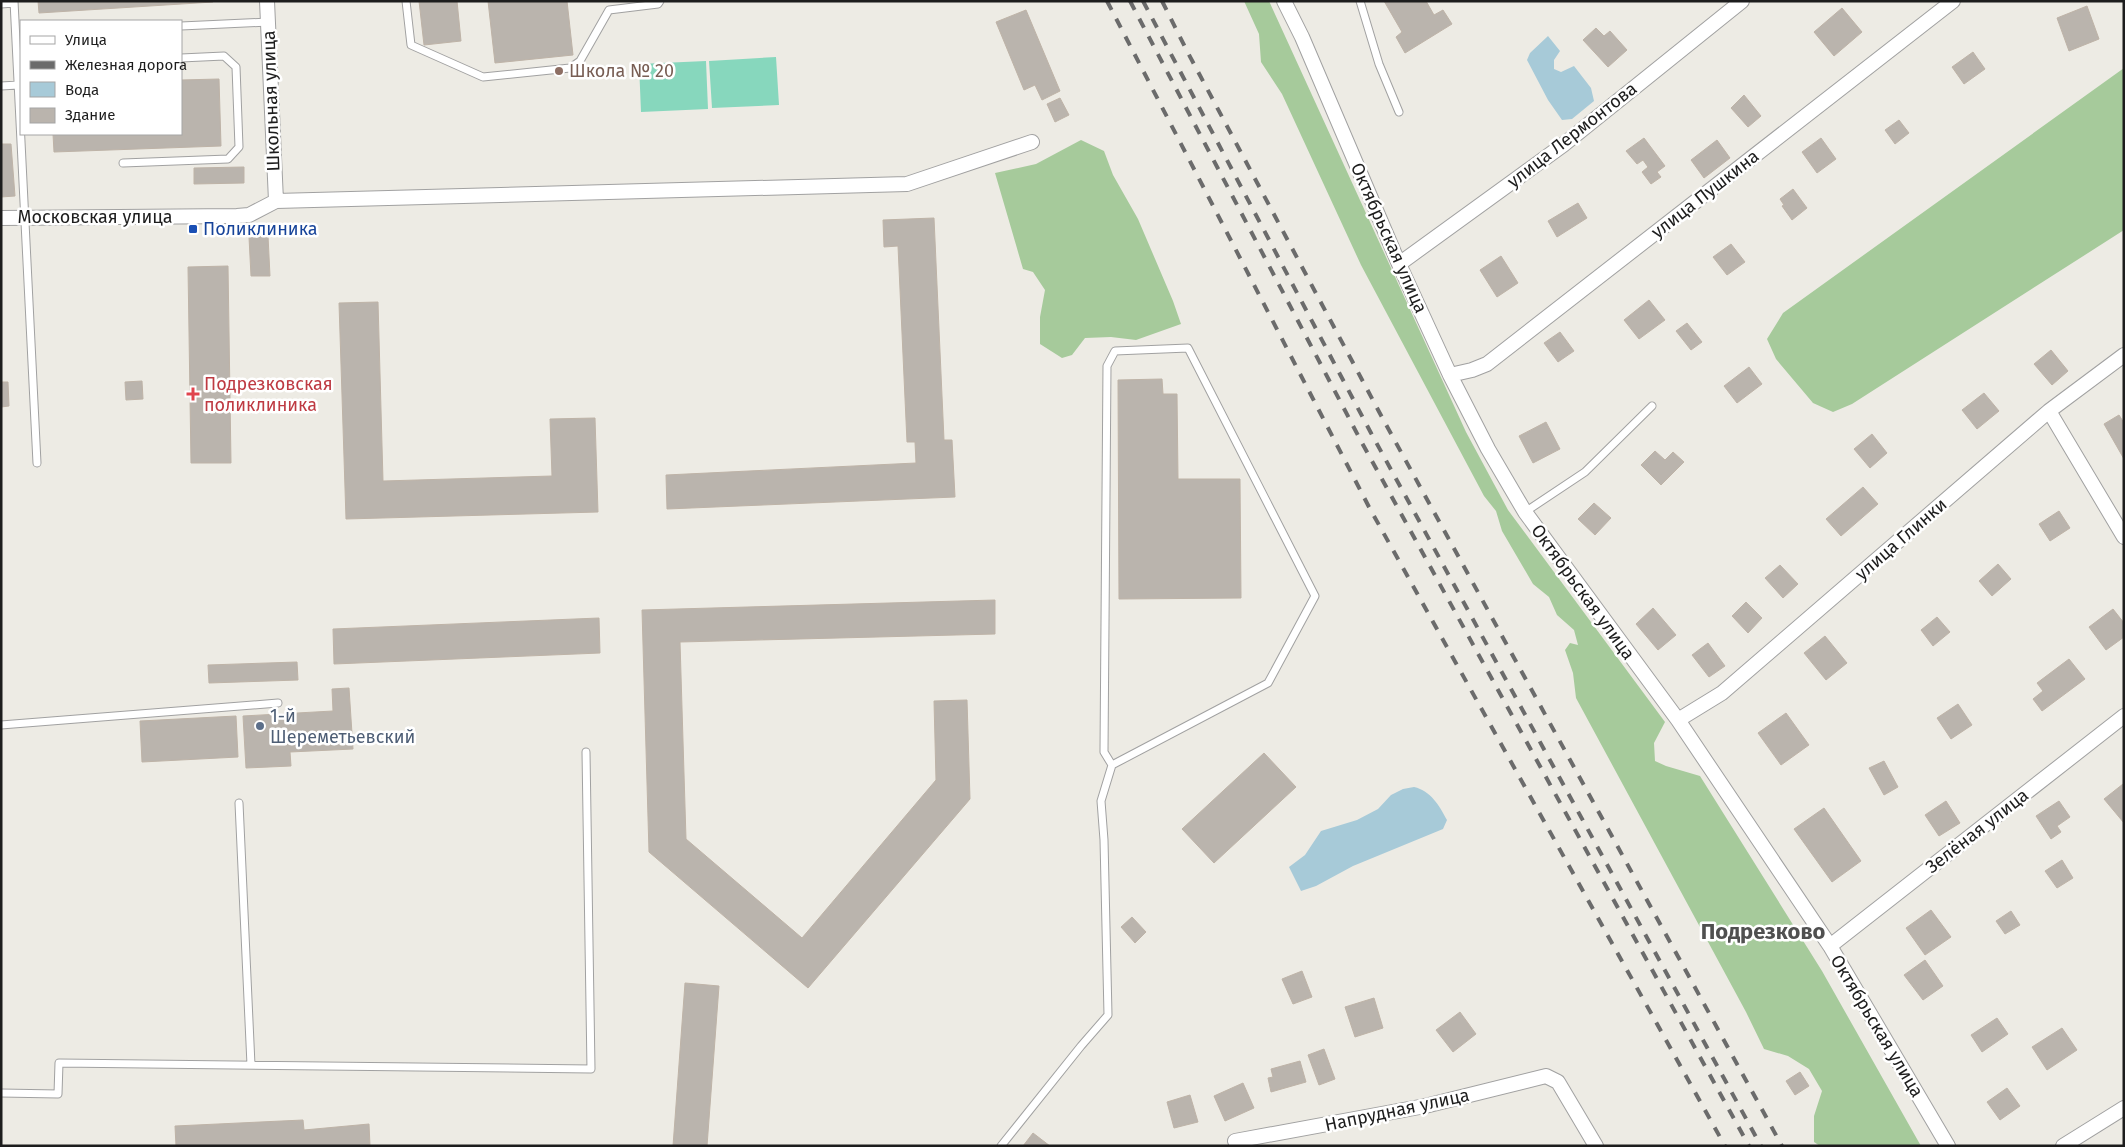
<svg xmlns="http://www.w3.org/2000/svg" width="2125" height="1147" font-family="'Fira Sans',sans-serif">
<rect width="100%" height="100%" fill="#edebe4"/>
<path fill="#a6ca9b" d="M 1244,1 L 1269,1 L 1466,432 L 1508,510 L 1665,722 L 1654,743 L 1655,761 L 1666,766 L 1700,776 L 1822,971 L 1921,1146 L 1820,1146 L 1814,1142 L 1814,1116 L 1822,1091 L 1809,1069 L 1788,1056 L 1764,1049 L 1746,1012 L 1576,698 L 1573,673 L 1565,650 L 1570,643 L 1578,645 L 1574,630 L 1557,615 L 1549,597 L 1533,584 L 1502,531 L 1496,511 L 1484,496 L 1361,265 L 1282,94 L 1261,62 L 1259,34 Z
M 2124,68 L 2124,230 L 1852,404 L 1833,412 L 1813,403 L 1776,359 L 1767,339 L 1783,313 Z
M 1081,140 L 1104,151 L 1113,175 L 1138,219 L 1173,301 L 1181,324 L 1136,340 L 1111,337 L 1085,338 L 1072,355 L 1062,358 L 1040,344 L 1040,317 L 1045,290 L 1033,272 L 1023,269 L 995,173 L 1036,164 Z"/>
<path fill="#87d7bd" d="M 776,57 L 779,105 L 712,108 L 709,61 Z
M 706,61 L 708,109 L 641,112 L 639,64 Z"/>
<path fill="#a7cad8" d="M 1548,36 L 1560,51 L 1554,60 L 1554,69 L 1561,72 L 1574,66 L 1591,88 L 1594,101 L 1572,119 L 1562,120 L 1548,100 L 1527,60 L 1530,53 Z
M 1414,787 C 1431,791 1439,805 1447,820 L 1443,829 L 1353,866 L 1316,886 L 1301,891 L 1289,867 L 1305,855 L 1321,831 L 1357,820 L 1378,809 L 1391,795 L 1403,789 Z"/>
<path fill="#bab4ad" stroke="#beb3a7" d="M 38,1 L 213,1 L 213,2 L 39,13 Z
M 419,1 L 457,1 L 461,41 L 424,45 Z
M 488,1 L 567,1 L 573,55 L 495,63 Z
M 1384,1 L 1426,1 L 1434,15 L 1443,10 L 1452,24 L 1405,53 L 1396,37 L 1402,32 Z
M 2087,6 L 2099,39 L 2069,51 L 2057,18 Z
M 1842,8 L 1862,32 L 1834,56 L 1814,32 Z
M 1026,10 L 1060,91 L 1042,100 L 1035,85 L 1024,90 L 996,22 Z
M 1596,28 L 1604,36 L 1610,31 L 1627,50 L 1608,67 L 1583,40 Z
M 1973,52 L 1985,69 L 1964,84 L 1952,67 Z
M 219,79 L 221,146 L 54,152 L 53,134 L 181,134 L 181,80 Z
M 1744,95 L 1761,116 L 1748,127 L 1731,108 Z
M 1060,98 L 1069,115 L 1055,122 L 1047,104 Z
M 1899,120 L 1909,133 L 1895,144 L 1885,130 Z
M 1644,138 L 1665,166 L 1657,172 L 1661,177 L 1651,184 L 1642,172 L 1648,167 L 1643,160 L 1637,164 L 1626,151 Z
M 1821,138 L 1836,159 L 1817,173 L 1802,152 Z
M 1717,140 L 1730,158 L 1704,178 L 1691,160 Z
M 1,144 L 11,144 L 15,196 L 1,197 Z
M 244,167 L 244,183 L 194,184 L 194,168 Z
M 1793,189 L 1807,208 L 1792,220 L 1782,206 L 1784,205 L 1780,199 Z
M 1578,203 L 1587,218 L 1557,237 L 1548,221 Z
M 934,218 L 944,440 L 952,440 L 955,497 L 667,509 L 666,475 L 916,463 L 915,442 L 907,442 L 898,246 L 884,247 L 883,220 Z
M 268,236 L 270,276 L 251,276 L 249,237 Z
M 1731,244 L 1745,262 L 1727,275 L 1713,257 Z
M 1501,256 L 1518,283 L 1497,297 L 1480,270 Z
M 228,266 L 231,463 L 191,463 L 188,267 Z
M 1649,300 L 1665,320 L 1639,339 L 1624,320 Z
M 378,302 L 383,481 L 552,476 L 550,419 L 595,418 L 598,512 L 346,519 L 339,303 Z
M 1687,323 L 1702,342 L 1691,350 L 1676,331 Z
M 1560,332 L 1574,351 L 1558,362 L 1544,343 Z
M 2051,350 L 2068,371 L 2052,385 L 2034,364 Z
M 1749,367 L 1762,384 L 1737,403 L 1724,386 Z
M 1162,379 L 1163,394 L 1177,394 L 1178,479 L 1240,479 L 1241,598 L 1119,599 L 1118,380 Z
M 142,381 L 143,399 L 126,400 L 125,382 Z
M 1,382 L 8,382 L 9,406 L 1,407 Z
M 1984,393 L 1999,411 L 1977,429 L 1962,410 Z
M 2119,415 L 2124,423 L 2124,459 L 2104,424 Z
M 1546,422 L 1560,449 L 1533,463 L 1519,436 Z
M 1872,434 L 1887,453 L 1870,468 L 1854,449 Z
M 1655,451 L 1665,460 L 1673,452 L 1684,462 L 1661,485 L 1641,465 Z
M 1863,487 L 1878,504 L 1841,536 L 1826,519 Z
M 1594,503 L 1611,518 L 1595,535 L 1578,519 Z
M 2059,511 L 2070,528 L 2050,541 L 2039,524 Z
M 1998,564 L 2011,579 L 1992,596 L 1979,581 Z
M 1780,565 L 1798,584 L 1783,598 L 1765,578 Z
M 995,600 L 995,634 L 680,642 L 686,839 L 802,938 L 936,780 L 934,701 L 967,700 L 970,799 L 808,988 L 649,852 L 642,610 Z
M 1746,602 L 1762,618 L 1748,633 L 1732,616 Z
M 1653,608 L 1676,635 L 1658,650 L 1636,624 Z
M 2113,609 L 2124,623 L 2124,637 L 2106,650 L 2089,627 Z
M 1937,617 L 1950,632 L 1933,646 L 1921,630 Z
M 599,618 L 600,653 L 334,664 L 333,629 Z
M 1825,636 L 1847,663 L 1826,680 L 1804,653 Z
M 1708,643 L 1725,666 L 1709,677 L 1692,655 Z
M 2069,659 L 2085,679 L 2042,711 L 2033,699 L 2043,691 L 2037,683 Z
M 297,662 L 298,680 L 209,683 L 208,665 Z
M 349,688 L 353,749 L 290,752 L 291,766 L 246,768 L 243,716 L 333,711 L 332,689 Z
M 1958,704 L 1972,725 L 1951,739 L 1937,718 Z
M 1786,713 L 1809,745 L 1781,765 L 1758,733 Z
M 236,716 L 238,757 L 142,762 L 140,721 Z
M 1264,753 L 1296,787 L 1214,863 L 1182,829 Z
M 1884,761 L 1898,787 L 1884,795 L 1869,768 Z
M 2123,784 L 2124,784 L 2124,823 L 2104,799 Z
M 1946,801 L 1960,823 L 1939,836 L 1925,815 Z
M 2059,801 L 2070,817 L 2057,826 L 2061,832 L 2051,839 L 2036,816 Z
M 1824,808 L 1861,861 L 1832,882 L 1794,829 Z
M 2062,860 L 2073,878 L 2057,888 L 2045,871 Z
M 1931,910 L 1951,937 L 1925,955 L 1906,928 Z
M 2011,911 L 2020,925 L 2005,934 L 1996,921 Z
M 1132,917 L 1146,932 L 1135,943 L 1121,927 Z
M 1925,960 L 1943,986 L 1923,1000 L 1904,975 Z
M 1302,971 L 1312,997 L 1293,1004 L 1282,979 Z
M 685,983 L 719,986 L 707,1146 L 673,1146 Z
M 1374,998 L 1383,1028 L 1355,1037 L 1345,1007 Z
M 1460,1012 L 1476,1034 L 1453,1052 L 1436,1030 Z
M 1997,1018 L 2008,1034 L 1982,1052 L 1971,1035 Z
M 2062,1028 L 2077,1050 L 2047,1070 L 2032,1047 Z
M 1324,1049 L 1335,1079 L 1319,1085 L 1308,1055 Z
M 1300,1061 L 1306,1082 L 1271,1092 L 1268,1078 L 1273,1077 L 1271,1069 Z
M 1800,1072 L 1809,1086 L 1795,1095 L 1786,1081 Z
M 1243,1083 L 1254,1108 L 1225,1121 L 1214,1096 Z
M 2007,1088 L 2020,1106 L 2000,1120 L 1987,1102 Z
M 1190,1095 L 1198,1122 L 1174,1128 L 1167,1102 Z
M 303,1120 L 304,1130 L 369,1124 L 370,1146 L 176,1146 L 175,1126 Z
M 1033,1133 L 1050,1146 L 1023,1146 Z"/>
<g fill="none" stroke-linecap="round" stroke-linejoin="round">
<defs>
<path id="lane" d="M 14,1 L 37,463
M 406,1 L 411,45 L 483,77 L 570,68 L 580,61 L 609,10 L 658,4 L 660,1
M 1360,1 L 1379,64 L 1399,112
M 1,4 L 14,3
M 181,26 L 268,22
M 1,86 L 18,85
M 123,163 L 228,159 L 239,147 L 236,67 L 224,56 L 181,58
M 1525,512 L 1585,472 L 1652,406
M 1,725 L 278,703
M 239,803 L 251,1065
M 1,1093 L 58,1094 L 59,1063 L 591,1069 L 586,752
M 1001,1146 L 1081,1046 L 1108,1015 L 1104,840 L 1101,801 L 1112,765 L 1268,683 L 1315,596 L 1188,348 L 1115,351 L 1107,366 L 1104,752 L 1112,765"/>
<path id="street" d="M 267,1 L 276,201
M 1284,1 L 1302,37 L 1399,264 L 1450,375 L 1488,449 L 1525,512 L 1678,720 L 1830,946 L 1948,1146
M 1,218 L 237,216 L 249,215 L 276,201 L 907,184 L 1032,142
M 1399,264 L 1563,145 L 1742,1
M 1450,375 L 1472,370 L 1487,364 L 1953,1
M 2049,411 L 2124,537
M 1678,720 L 1722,693 L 2049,411 L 2124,355
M 1830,946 L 2124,716
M 1235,1141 L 1425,1106 L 1546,1076 L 1558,1082 L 1596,1146
M 2063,1146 L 2124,1108"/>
</defs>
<use href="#lane" stroke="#a1a1a1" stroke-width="9"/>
<use href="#street" stroke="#a1a1a1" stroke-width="16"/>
<use href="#lane" stroke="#fff" stroke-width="7"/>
<use href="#street" stroke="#fff" stroke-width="14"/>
<path stroke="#6b6b6b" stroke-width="4" stroke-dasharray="10 10" stroke-linecap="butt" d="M 1107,1 L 1369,507 L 1725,1146
M 1130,1 L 1361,441 L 1749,1146
M 1143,1 L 1371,433 L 1761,1146
M 1162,1 L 1187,51 L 1384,421 L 1782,1146"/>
</g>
<circle fill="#8d6e63" stroke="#fff" stroke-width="2" cx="559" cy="71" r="5"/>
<rect fill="#1a4fb4" stroke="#fff" stroke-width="2" x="188" y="224" width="10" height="10" rx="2.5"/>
<path fill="#e0444e" stroke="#fff" stroke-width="2" d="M190.5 386.5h5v5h5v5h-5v5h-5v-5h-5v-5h5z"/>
<circle fill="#5c6f8a" stroke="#fff" stroke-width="2" cx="260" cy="726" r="5"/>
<g text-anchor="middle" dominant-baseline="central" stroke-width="5" stroke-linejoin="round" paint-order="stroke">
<g font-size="18" fill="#785e54" stroke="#fff" text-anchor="start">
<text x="569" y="71">Школа № 20</text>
</g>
<g font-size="18" fill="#1d1d1d" stroke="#fff">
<text transform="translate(271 101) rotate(-92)">Школьная улица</text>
<text transform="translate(1572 135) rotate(-38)">улица Лермонтова</text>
<text transform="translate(1705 194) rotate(-38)">улица Пушкина</text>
<text x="95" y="217">Московская улица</text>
<text transform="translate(1389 238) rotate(66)">Октябрьская улица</text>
<text transform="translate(1901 539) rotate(-41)">улица Глинки</text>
<text transform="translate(1583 592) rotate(54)">Октябрьская улица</text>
<text transform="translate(1977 831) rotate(-38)">Зелёная улица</text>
<text transform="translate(1877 1026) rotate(59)">Октябрьская улица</text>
<text transform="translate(1397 1110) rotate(-12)">Напрудная улица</text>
</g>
<g font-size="18" fill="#164399" stroke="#fff" text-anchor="start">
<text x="203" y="229">Поликлиника</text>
</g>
<g font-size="18" fill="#be3a42" stroke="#fff" text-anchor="start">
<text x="204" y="384">Подрезковская<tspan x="204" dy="21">поликлиника</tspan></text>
</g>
<g font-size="18" fill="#4e5e75" stroke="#fff" text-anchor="start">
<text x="270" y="716">1-й<tspan x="270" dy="21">Шереметьевский</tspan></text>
</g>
<g font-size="22" font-weight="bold" fill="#505050" stroke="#fff">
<text x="1763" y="931">Подрезково</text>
</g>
</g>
<rect width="2125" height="1147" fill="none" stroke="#1d1d1d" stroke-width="5"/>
<rect x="20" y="20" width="162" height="115" fill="#ffffff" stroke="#a5a5a5"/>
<rect x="30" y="36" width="25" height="8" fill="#ffffff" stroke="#a5a5a5"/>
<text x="65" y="45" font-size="15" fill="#1d1d1d">Улица</text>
<rect x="30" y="61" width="25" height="8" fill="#6b6b6b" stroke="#a5a5a5"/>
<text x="65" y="70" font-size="15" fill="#1d1d1d">Железная дорога</text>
<rect x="30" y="82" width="25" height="15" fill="#a7cad8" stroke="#a5a5a5"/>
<text x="65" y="95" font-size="15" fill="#1d1d1d">Вода</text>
<rect x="30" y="108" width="25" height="15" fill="#bab4ad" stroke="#a5a5a5"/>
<text x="65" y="120" font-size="15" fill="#1d1d1d">Здание</text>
</svg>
